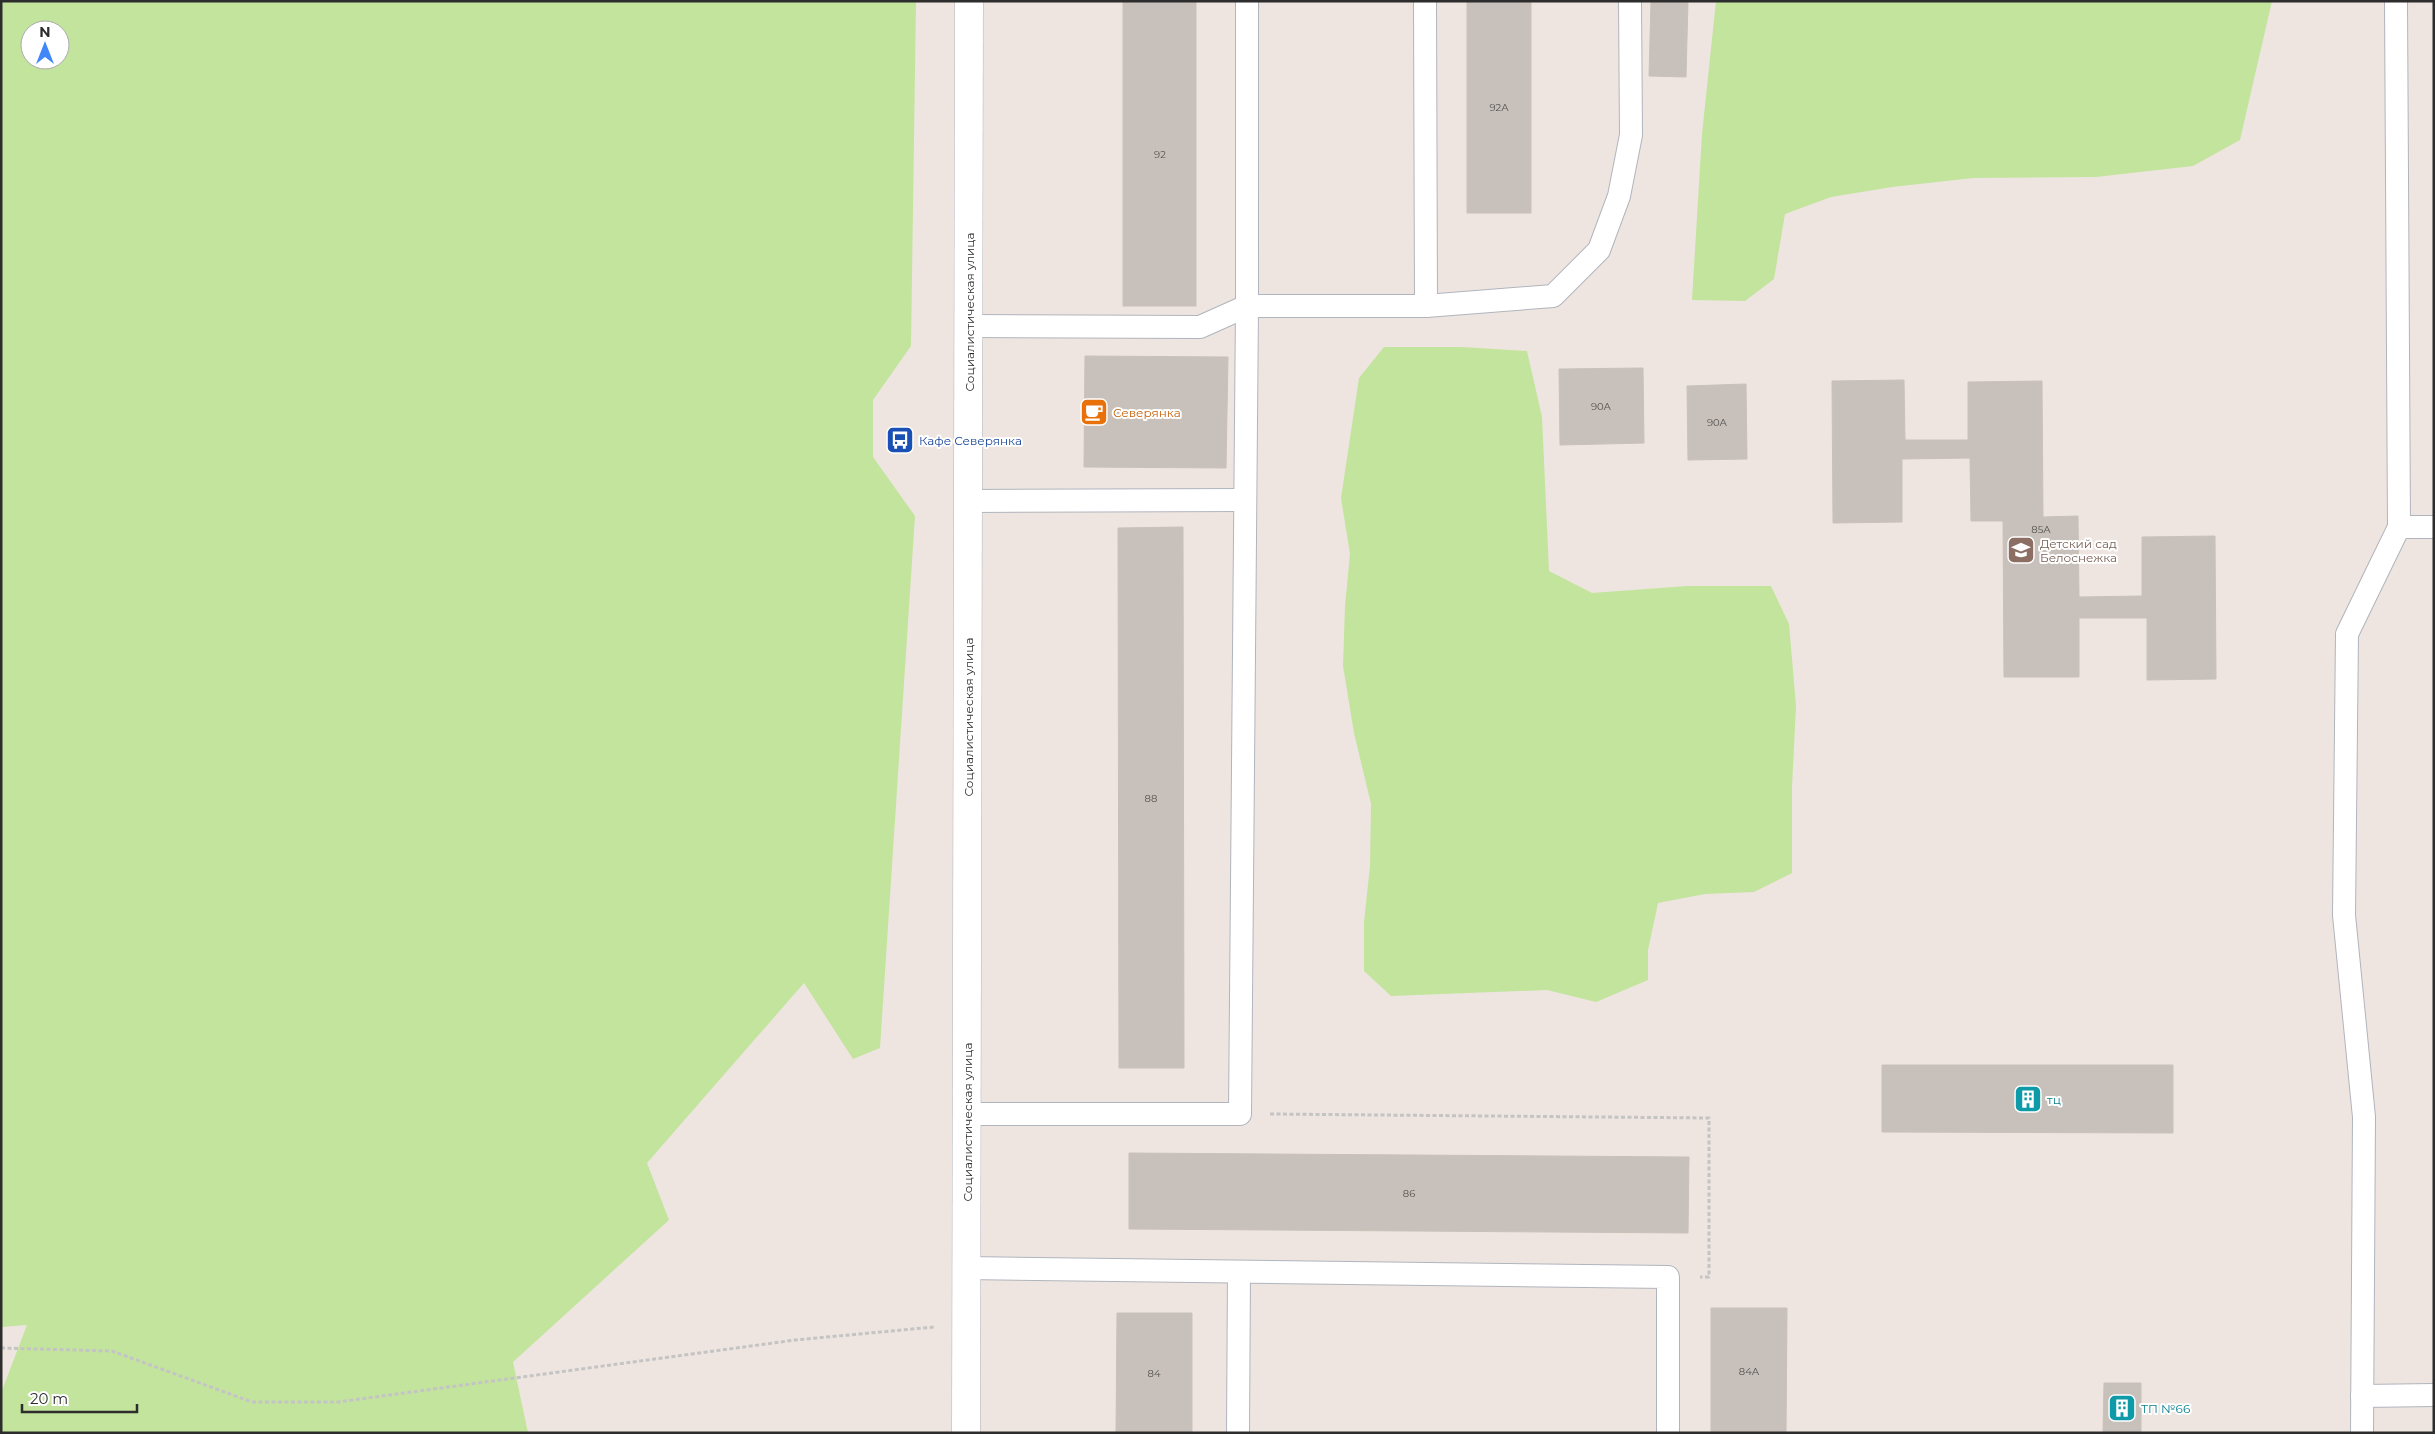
<svg xmlns="http://www.w3.org/2000/svg" width="2435" height="1434" viewBox="0 0 2435 1434" font-family="Montserrat,sans-serif">
<style>
.green{fill:#c3e49d;fill-rule:evenodd}
.building{fill:#c7c0bb;stroke:#cac1b9}
.lines{fill:none;stroke-linecap:round;stroke-linejoin:round}
.service-casing{stroke:#b0b5bd;stroke-width:24}
.secondary-casing{stroke:#b0b5bd;stroke-width:29}
.path{stroke:#c4c4c4;stroke-width:3;stroke-dasharray:4 2.5;stroke-linecap:butt}
.service{stroke:#fff;stroke-width:22}
.secondary{stroke:#fff;stroke-width:28}
.labels{text-anchor:middle;dominant-baseline:central;stroke-width:4;stroke-linejoin:round;paint-order:stroke}
.number-label{font-size:10px;fill:#545250}
.street-label{font-size:12px;fill:#2d2d2d;stroke:#fff}
.food-label{font-size:12px;fill:#c56008;stroke:#fff;text-anchor:start}
.transit-label{font-size:12px;fill:#164399;stroke:#fff;text-anchor:start}
.education-label{font-size:12px;fill:#785e54;stroke:#fff;text-anchor:start}
.culture-label{font-size:12px;fill:#0d838f;stroke:#fff;text-anchor:start}
</style>
<rect width="100%" height="100%" fill="#eee5e0"/>
<g class="green">
<path d="M1 1H916L911 346 873 400V457L915 516 880 1048 853 1059 804 983 647 1163 669 1220 513 1362 528 1433H1V1393L27 1325 1 1327ZM30 30H60V60H30Z"/>
<path d="M1716 1H2272L2240 140 2193 166 2096 177 1973 178 1892 187 1831 197 1785 214 1774 279 1745 301 1692 300 1702 134Z"/>
<path d="M1384 347H1462L1527 351 1542 417 1549 571 1592 593 1687 586H1771L1789 624 1796 706 1792 787V873L1754 892 1705 894 1658 903 1648 950V980L1596 1002 1547 990 1391 996 1364 971V922L1370 866 1371 804 1354 733 1343 666 1345 606 1350 554 1341 498 1359 378Z"/>
</g>
<g class="building">
<rect x="1123" y="1" width="73" height="305"/>
<rect x="1467" y="1" width="64" height="212"/>
<path d="M1651 1H1688L1686 77 1649 76Z"/>
<path d="M1085 356 1228 357 1226 468 1084 467Z"/>
<path d="M1643 368 1644 443 1560 445 1559 369Z"/>
<path d="M1904 380 1905 440H1968V382L2042 381 2043 517 2078 516 2079 597 2142 596V537L2215 536 2216 679 2147 680V618H2079V677H2004L2003 521H1971L1970 458 1902 459V522L1833 523 1832 381Z"/>
<path d="M1746 384 1747 459 1688 460 1687 386Z"/>
<path d="M1183 527 1184 1068H1119L1118 528Z"/>
<path d="M1882 1065H2173V1133L1882 1132Z"/>
<path d="M1129 1153 1689 1157 1688 1233 1129 1229Z"/>
<path d="M1711 1308H1787L1786 1433H1711Z"/>
<path d="M1117 1313H1192V1433H1116Z"/>
<path d="M2104 1383H2141V1433H2103Z"/>
</g>
<g class="lines">
<g class="service-casing">
<g id="service">
<path d="M2396 1 2399 527H2434"/>
<path d="M1426 306 1553 296 1599 250 1619 196 1631 135 1630 1"/>
<path d="M969 326 1200 327 1247 306H1426L1425 1"/>
<path d="M968 501 1245 500"/>
<path d="M967 1114H1240L1247 306V1"/>
<path d="M967 1268 1668 1277V1433"/>
<path d="M2362 1396 2434 1395"/>
<path d="M1238 1433 1239 1272"/>
<path d="M2362 1433 2364 1117 2344 915 2347 634 2399 527"/>
</g>
</g>
<g class="secondary-casing">
<path id="secondary" d="M966 1433 969 1"/>
</g>
<g class="path">
<path d="M1270 1114 1709 1118V1277H1700"/>
<path d="M1 1348 112 1351 252 1402H338L795 1340 934 1327"/>
</g>
<use href="#service" class="service"/>
<use href="#secondary" class="secondary"/>
</g>
<defs>
<g id="cafe-square" transform="scale(1.4375)"><rect x="-9" y="-9" width="18" height="18" rx="4" fill="#e8710a" stroke="#fff"/><path d="M-5.5-4.5H6V0H3Q3 3.5 0 3.5H-2.5Q-5.5 3.5-5.5 0ZM3-3.2v2h1.7v-2ZM-6 4.5H4V6H-6Z" fill="#fff"/></g>
<g id="bus-square" transform="scale(1.4375)"><rect x="-9" y="-9" width="18" height="18" rx="4" fill="#1a4fb4" stroke="#fff"/><path d="M-5-6H5V4H4V6H2V4H-2V6H-4V4H-5ZM-3.5-4V0h7V-4ZM-3.5 1.2v1.5H-2V1.2ZM2 1.2v1.5H3.5V1.2Z" fill="#fff"/></g>
<g id="school-square" transform="scale(1.4375)"><rect x="-9" y="-9" width="18" height="18" rx="4" fill="#8d6e63" stroke="#fff"/><path d="M0-5L7-2L0 1L-7-2ZM-4 1L0 2.5L4 1V4Q0 6-4 4Z" fill="#fff"/></g>
<g id="building-square" transform="scale(1.4375)"><rect x="-9" y="-9" width="18" height="18" rx="4" fill="#0f9aa8" stroke="#fff"/><path d="M-4-6H4V6H1V3H-1V6H-4ZM-2.5-4.3h1.7v1.8h-1.7ZM.8-4.3h1.7v1.8H.8ZM-2.5-1h1.7V.8h-1.7ZM.8-1h1.7V.8H.8Z" fill="#fff"/></g>
</defs>
<g fill-rule="evenodd">
<use href="#cafe-square" x="1094" y="412"/>
<use href="#bus-square" x="900" y="440"/>
<use href="#school-square" x="2021" y="550"/>
<use href="#building-square" x="2028" y="1099"/>
<use href="#building-square" x="2122" y="1408"/>
</g>
<g class="labels">
<g class="number-label">
<text x="1499" y="107">92А</text>
<text x="1160" y="154">92</text>
<text x="1601" y="406">90А</text>
<text x="1717" y="422">90А</text>
<text x="2041" y="529">85А</text>
<text x="1151" y="798">88</text>
<text x="1409" y="1193">86</text>
<text x="1749" y="1371">84А</text>
<text x="1154" y="1373">84</text>
</g>
<g class="street-label">
<text transform="translate(969 312) rotate(-90)">Социалистическая улица</text>
<text transform="translate(968 717) rotate(-90)">Социалистическая улица</text>
<text transform="translate(967 1122) rotate(-90)">Социалистическая улица</text>
</g>
<g class="food-label">
<text x="1113" y="412">Северянка</text>
</g>
<g class="transit-label">
<text x="919" y="440">Кафе Северянка</text>
</g>
<g class="education-label">
<text x="2040" y="543">Детский сад<tspan x="2040" dy="14">Белоснежка</tspan></text>
</g>
<g class="culture-label">
<text x="2047" y="1099">тц</text>
<text x="2141" y="1408">ТП №66</text>
</g>
</g>
<rect width="2435" height="1434" fill="none" stroke="#2d2d2d" stroke-width="5"/>
<g transform="translate(45 45)"><circle r="24" fill="#ffffff" stroke="#ababab"/>
<path d="M0-4L9 19L0 12L-9 19Z" fill="#4287f9"/>
<text y="-8" font-size="14" font-weight="bold" text-anchor="middle" fill="#2d2d2d">N</text>
</g>
<path d="M22 1404v8h115v-8" fill="none" stroke="#2d2d2d" stroke-width="2.5"/>
<text x="30" y="1404" font-size="15" fill="#2d2d2d" stroke="#ffffff" stroke-width="4" paint-order="stroke">20 m</text>
</svg>
